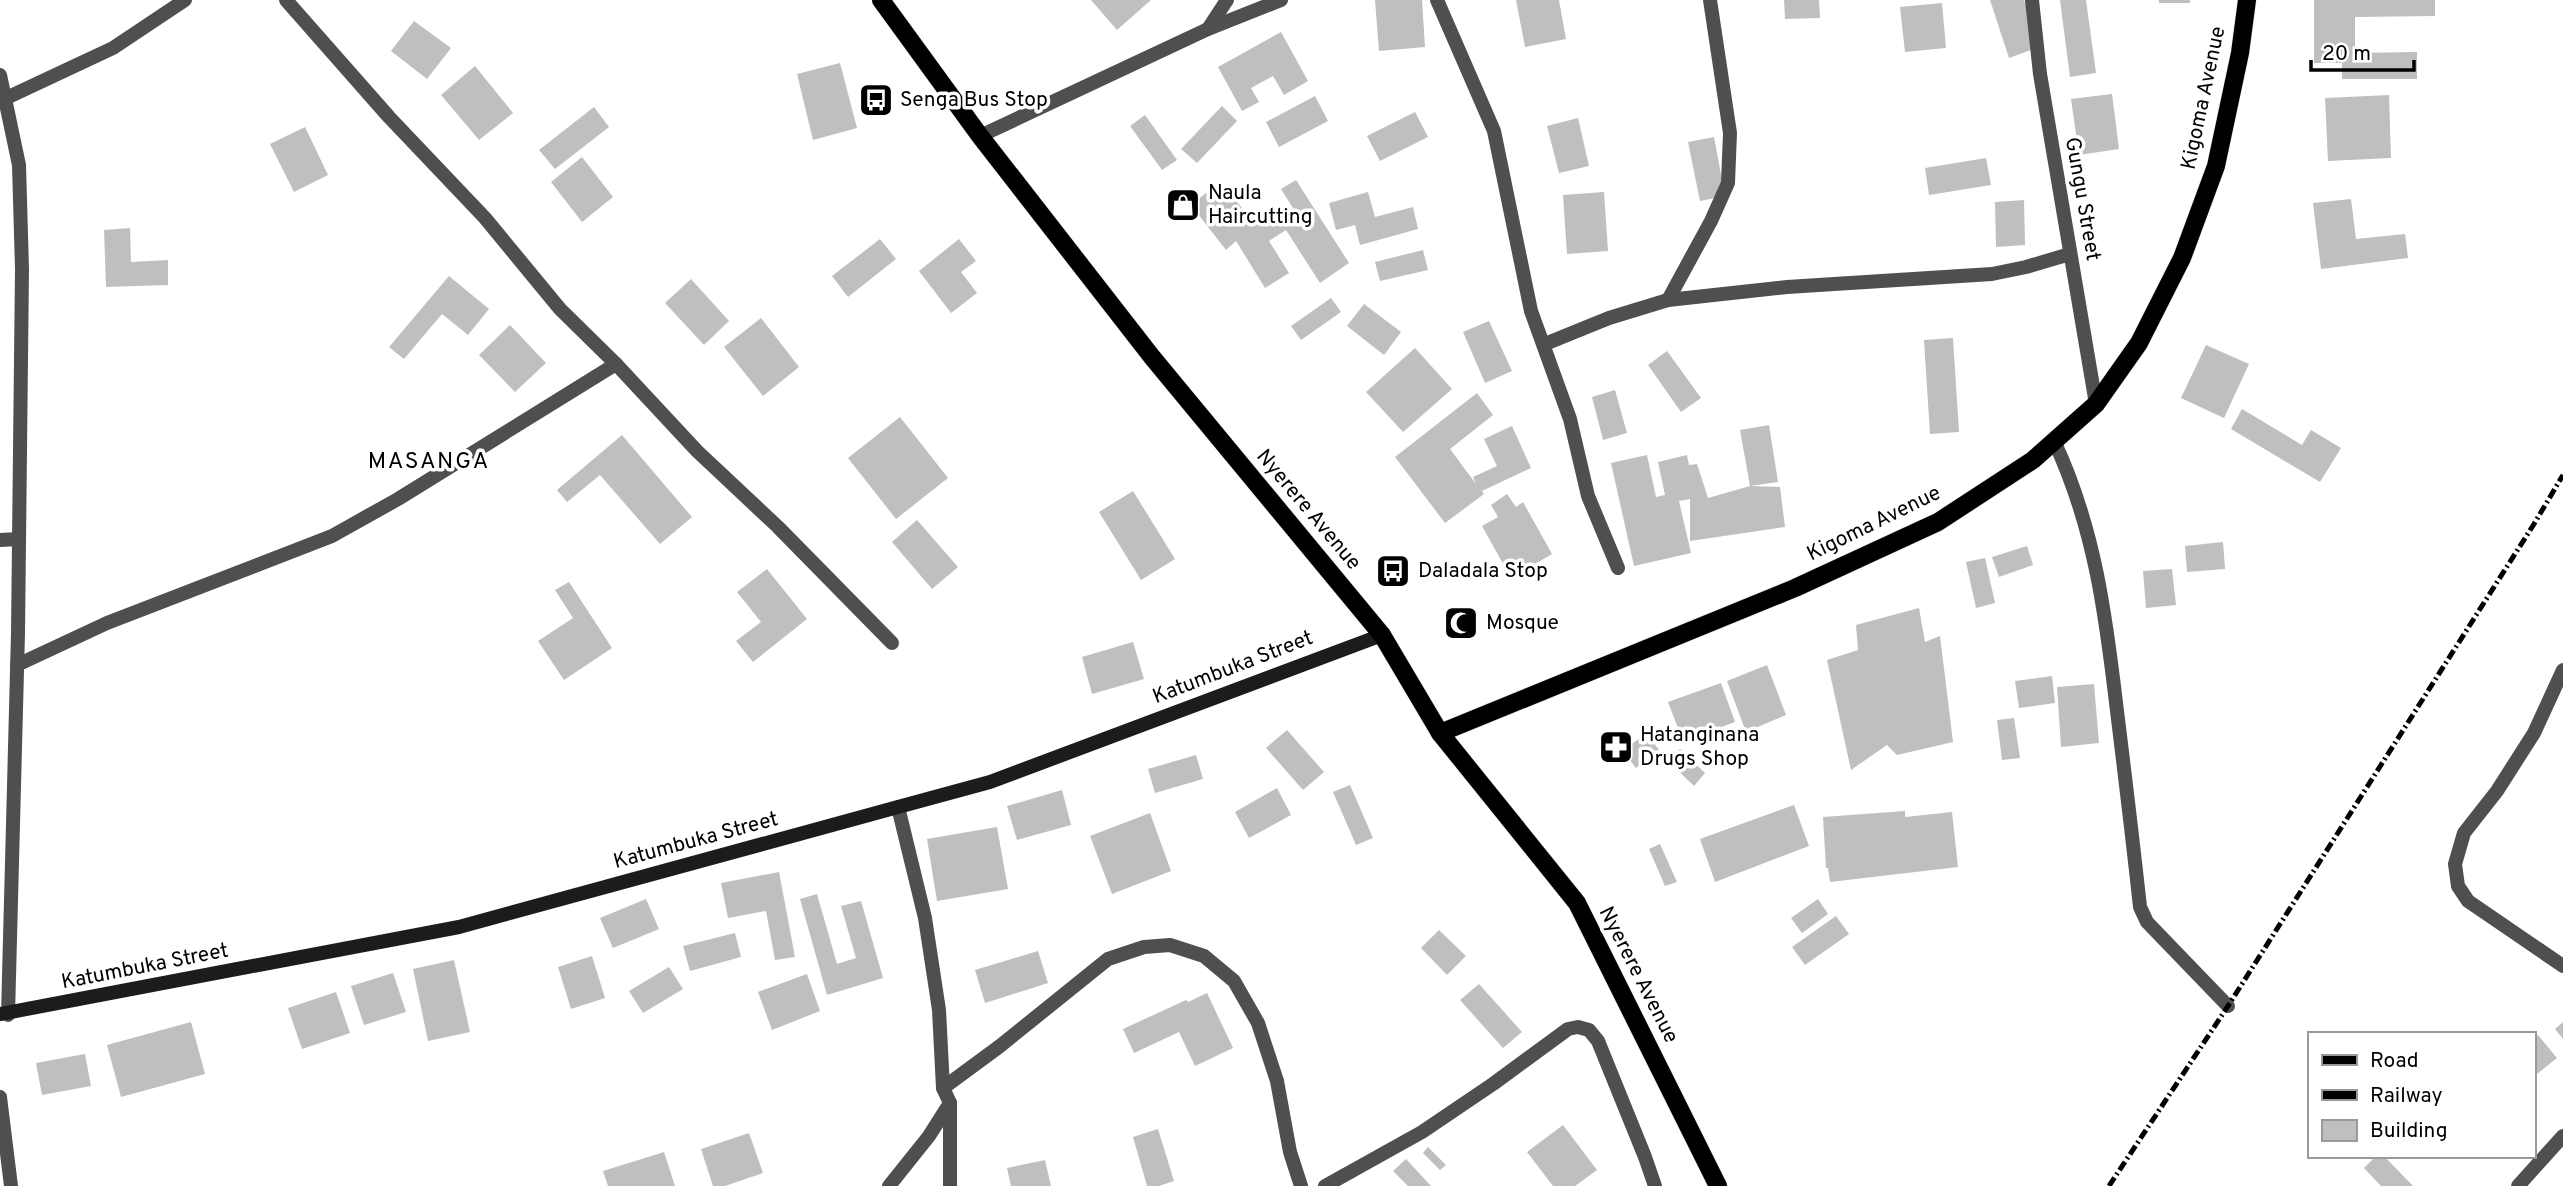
<svg xmlns="http://www.w3.org/2000/svg" width="2563" height="1186" viewBox="0 0 2563 1186" font-family="Overpass,sans-serif">
<style>
.building{fill:#bfbfbf}
.lines{fill:none;stroke-linecap:round;stroke-linejoin:round}
.primary-casing{stroke:#dbdbdb;stroke-width:19}
.minor{stroke:#4f4f4f;stroke-width:14}
.secondary{stroke:#1c1c1c;stroke-width:14}
.primary{stroke:#000;stroke-width:18}
.rail{stroke:#000;stroke-width:5;stroke-dasharray:10 3.5 2 3.5;stroke-linecap:butt}
.labels{text-anchor:middle;dominant-baseline:central;stroke-width:7;stroke-linejoin:round;paint-order:stroke}
.street-label{font-size:21px;fill:#000;stroke:#fff}
.poi-label{font-size:21px;fill:#000;stroke:#fff;text-anchor:start}
.neighbourhood-label{font-size:23px;letter-spacing:2px;fill:#000;stroke:#fff}
</style>
<rect width="100%" height="100%" fill="#fff"/>
<g class="building">
<path d="M1091 0H1151L1117 30Z"/>
<path d="M1375 0H1422L1425 47 1379 51Z"/>
<path d="M1516 0H1559L1566 39 1525 47Z"/>
<path d="M1784 0H1819L1820 18 1785 19Z"/>
<path d="M1990 0H2024L2039 47 2009 58Z"/>
<path d="M2060 0H2086L2096 73 2070 77Z"/>
<rect x="2159" y="0" width="31" height="3"/>
<path d="M2314 0H2435V16L2355 17V53L2417 52V79H2342V63H2314Z"/>
<path d="M1942 3 1946 48 1905 52 1900 7Z"/>
<path d="M414 21 451 48 427 79 391 51Z"/>
<path d="M1281 32 1308 81 1284 95 1273 76 1251 88 1259 102 1242 111 1218 67Z"/>
<path d="M840 63 857 128 813 140 797 74Z"/>
<path d="M475 66 513 113 479 140 441 95Z"/>
<path d="M2112 94 2119 149 2079 155 2071 99Z"/>
<path d="M2389 95 2391 158 2328 161 2325 98Z"/>
<path d="M1315 96 1328 121 1279 147 1266 122Z"/>
<path d="M1222 106 1237 121 1197 163 1181 149Z"/>
<path d="M594 107 609 127 555 169 539 150Z"/>
<path d="M1415 112 1428 137 1380 161 1367 136Z"/>
<path d="M1145 115 1177 160 1162 170 1130 126Z"/>
<path d="M1578 118 1589 166 1559 173 1547 126Z"/>
<path d="M305 127 328 175 294 192 270 144Z"/>
<path d="M1714 137 1725 196 1700 201 1688 142Z"/>
<path d="M582 157 613 197 582 222 551 182Z"/>
<path d="M1986 158 1991 185 1929 195 1925 168Z"/>
<path d="M1296 180 1349 263 1320 283 1286 230 1269 241 1289 273 1265 288 1236 241 1226 250 1191 205 1221 181 1254 224 1273 212 1281 222 1296 213 1281 189Z"/>
<path d="M1368 192 1375 217 1413 207 1418 229 1360 245 1355 225 1336 230 1329 203Z"/>
<path d="M1604 192 1608 251 1567 254 1563 195Z"/>
<path d="M2351 199 2356 239 2405 234 2408 258 2321 269 2313 203Z"/>
<path d="M2024 200 2025 245 1996 247 1995 202Z"/>
<path d="M130 228 131 262 168 260V285L106 287 104 230Z"/>
<path d="M880 239 896 259 848 297 832 276Z"/>
<path d="M959 239 976 261 961 272 977 293 951 313 919 271Z"/>
<path d="M1423 250 1428 270 1380 281 1375 262Z"/>
<path d="M449 276 489 309 468 335 442 314 404 359 389 347Z"/>
<path d="M691 279 729 321 704 345 665 303Z"/>
<path d="M1331 298 1341 312 1301 340 1291 326Z"/>
<path d="M1364 304 1401 332 1384 355 1347 326Z"/>
<path d="M761 318 799 367 763 396 724 347Z"/>
<path d="M1489 321 1512 371 1485 383 1463 332Z"/>
<path d="M510 325 546 363 515 392 479 355Z"/>
<path d="M1953 338 1959 432 1930 434 1924 340Z"/>
<path d="M2206 345 2249 364 2224 418 2181 398Z"/>
<path d="M1415 348 1452 389 1403 432 1366 392Z"/>
<path d="M1667 351 1701 398 1681 412 1648 365Z"/>
<path d="M1615 390 1627 433 1603 440 1592 397Z"/>
<path d="M1477 393 1493 415 1450 449 1476 484 1473 477 1497 466 1484 439 1512 426 1531 468 1482 491 1484 494 1445 523 1395 457Z"/>
<path d="M2242 409 2302 445 2311 430 2341 448 2320 482 2231 429Z"/>
<path d="M900 417 948 478 896 519 848 458Z"/>
<path d="M1769 425 1778 482 1750 486 1740 430Z"/>
<path d="M622 435 692 517 660 544 600 475 567 502 557 490Z"/>
<path d="M1647 455 1656 497 1665 495 1658 462 1687 455 1689 465 1697 464 1708 498 1750 486 1780 487 1785 527 1690 541V499L1679 501 1691 553 1634 566 1611 463Z"/>
<path d="M1133 491 1175 559 1141 580 1099 512Z"/>
<path d="M1507 494 1516 507 1523 502 1552 554 1511 578 1482 526 1498 517 1491 505Z"/>
<path d="M917 520 958 567 932 589 892 542Z"/>
<path d="M2223 542 2225 569 2187 572 2185 546Z"/>
<path d="M2027 546 2033 565 1999 577 1992 557Z"/>
<path d="M1985 558 1995 603 1976 608 1966 562Z"/>
<path d="M767 569 807 619 753 662 736 641 761 622 737 592Z"/>
<path d="M2172 569 2176 605 2146 608 2143 571Z"/>
<path d="M569 582 612 648 564 680 538 641 573 618 555 590Z"/>
<path d="M1919 608 1925 642 1940 636 1953 742 1897 755 1887 745 1851 770 1827 660 1858 650 1856 625Z"/>
<path d="M1133 642 1144 679 1092 694 1082 657Z"/>
<path d="M1767 665 1786 715 1746 732 1727 681Z"/>
<path d="M2052 676 2055 703 2019 708 2015 681Z"/>
<path d="M1721 683 1735 722 1683 741 1668 702Z"/>
<path d="M2094 684 2099 743 2061 747 2057 687Z"/>
<path d="M2014 718 2020 758 2002 760 1997 720Z"/>
<path d="M1287 730 1324 772 1303 790 1266 748Z"/>
<path d="M1646 733 1659 750 1636 768 1623 751Z"/>
<path d="M1680 749 1705 773 1694 786 1668 761Z"/>
<path d="M1196 755 1203 779 1155 793 1148 769Z"/>
<path d="M1350 785 1373 838 1356 845 1333 792Z"/>
<path d="M1277 788 1291 815 1249 838 1235 812Z"/>
<path d="M1062 790 1071 825 1017 840 1007 806Z"/>
<path d="M1794 805 1809 846 1715 882 1700 839Z"/>
<path d="M1905 811V817L1952 812 1958 867 1830 882 1828 868H1826L1823 817Z"/>
<path d="M1150 813 1171 871 1112 894 1090 836Z"/>
<path d="M997 827 1008 889 937 901 927 839Z"/>
<path d="M1660 844 1677 882 1665 886 1649 849Z"/>
<path d="M779 872 795 957 775 960 766 911 728 918 721 883Z"/>
<path d="M817 894 837 964 856 958 841 906 861 901 883 978 827 995 800 899Z"/>
<path d="M646 899 659 929 613 948 600 918Z"/>
<path d="M1818 899 1828 914 1802 933 1791 918Z"/>
<path d="M1836 916 1849 934 1805 965 1792 947Z"/>
<path d="M1439 930 1466 956 1447 975 1421 948Z"/>
<path d="M735 933 741 957 690 971 683 946Z"/>
<path d="M1038 951 1048 983 985 1003 975 970Z"/>
<path d="M592 956 605 998 571 1009 558 967Z"/>
<path d="M454 960 470 1032 428 1041 413 969Z"/>
<path d="M669 967 683 989 643 1013 629 991Z"/>
<path d="M393 973 406 1012 364 1025 351 986Z"/>
<path d="M807 974 820 1011 772 1030 758 992Z"/>
<path d="M1479 984 1522 1032 1503 1048 1460 1000Z"/>
<path d="M336 992 350 1033 302 1049 288 1008Z"/>
<path d="M1207 993 1233 1048 1195 1066 1179 1032 1134 1053 1123 1029 1186 1000 1188 1002Z"/>
<path d="M191 1022 205 1074 121 1097 107 1045Z"/>
<path d="M2563 1022V1039L2555 1029Z"/>
<path d="M2538 1035 2557 1058 2533 1077V1039Z"/>
<path d="M85 1054 91 1086 42 1095 36 1063Z"/>
<path d="M1563 1125 1597 1170 1575 1186H1553L1527 1152Z"/>
<path d="M1158 1129 1174 1181 1159 1186H1147L1133 1137Z"/>
<path d="M749 1133 763 1173 725 1186H713L701 1149Z"/>
<path d="M1428 1147 1446 1165 1440 1170 1423 1153Z"/>
<path d="M664 1152 675 1186H608L603 1171Z"/>
<path d="M2376 1156H2384L2413 1186H2381L2364 1168Z"/>
<path d="M1406 1159 1431 1186H1408L1393 1171Z"/>
<path d="M1045 1160 1051 1186H1011L1007 1168Z"/>
</g>
<g class="lines">
<g class="primary-casing">
<g id="primary">
<path d="M881 0 980 136 1152 357 1382 635 1440 733 1577 903 1718 1186"/>
<path d="M1440 733 1795 588 1938 522 2033 460 2096 404 2139 343 2182 258 2216 166 2240 53 2247 0"/>
</g>
</g>
<g class="minor">
<path d="M286 0 389 117 485 218 560 309 616 364 697 451 778 527 892 643"/>
<path d="M1437 0 1494 131 1531 311 1570 419 1588 496 1618 568"/>
<path d="M2032 0 2040 74 2096 404"/>
<path d="M1208 29 1227 0"/>
<path d="M0 75 19 165 22 269 18 633 8 1015"/>
<path d="M0 101 113 48 185 0"/>
<path d="M980 136 1208 29 1281 0"/>
<path d="M1668 300 1711 221 1728 183 1730 133 1710 0"/>
<path d="M1545 344 1609 318 1668 300 1787 287 1992 274 2026 267 2070 254"/>
<path d="M2054 441C2095 528 2106 617 2117 711 2125 776 2133 842 2140 907L2147 922 2228 1006"/>
<path d="M0 540 19 539"/>
<path d="M17 665 107 623 332 536 398 499 616 364"/>
<path d="M2563 670 2534 733 2497 791 2464 833 2455 864 2458 886 2468 901 2563 966"/>
<path d="M898 807 925 918 939 1010 943 1088 950 1103V1186"/>
<path d="M943 1088 1000 1046 1108 959 1144 947 1170 945 1204 956 1234 981 1258 1023 1277 1081 1290 1152 1301 1186"/>
<path d="M0 1097 11 1186"/>
<path d="M889 1186 929 1136 950 1103"/>
<path d="M1325 1186 1422 1132 1493 1084 1568 1029 1578 1027 1589 1030 1598 1041 1645 1157 1655 1186"/>
<path d="M2518 1186 2563 1136"/>
</g>
<path class="secondary" d="M0 1014 459 927 898 807 990 782 1382 635"/>
<use href="#primary" class="primary"/>
<path class="rail" d="M2109 1186 2228 1006 2534 524 2563 475"/>
</g>
<defs>
<g id="bus-square" transform="scale(1.75)"><rect x="-9" y="-9" width="18" height="18" rx="4" fill="#000" stroke="#fff"/><path d="M-5-6H5V4H4V6H2V4H-2V6H-4V4H-5ZM-3.5-4V0h7V-4ZM-3.5 1.2v1.5H-2V1.2ZM2 1.2v1.5H3.5V1.2Z" fill="#fff"/></g>
<g id="shop-square" transform="scale(1.75)"><rect x="-9" y="-9" width="18" height="18" rx="4" fill="#000" stroke="#fff"/><path d="M-5-2.5h2.3a2.7 3.5 0 0 1 5.4 0H5L5.5 6h-11ZM-1.5-2.5h3a1.5 2.3 0 0 0-3 0Z" fill="#fff"/></g>
<g id="mosque-square" transform="scale(1.75)"><rect x="-9" y="-9" width="18" height="18" rx="4" fill="#000" stroke="#fff"/><path d="M3.5-4.9A6 6 0 1 0 3.5 4.9A5 5 0 1 1 3.5-4.9Z" fill="#fff"/></g>
<g id="pharmacy-square" transform="scale(1.75)"><rect x="-9" y="-9" width="18" height="18" rx="4" fill="#000" stroke="#fff"/><path d="M-2-6h4v4h4v4h-4v4h-4v-4h-4v-4h4Z" fill="#fff"/></g>
</defs>
<g fill-rule="evenodd">
<use href="#bus-square" x="876" y="100"/>
<use href="#shop-square" x="1183" y="205"/>
<use href="#bus-square" x="1393" y="571"/>
<use href="#mosque-square" x="1461" y="623"/>
<use href="#pharmacy-square" x="1616" y="747"/>
</g>
<g class="labels">
<g class="street-label">
<text transform="translate(2204 98) rotate(-78)">Kigoma Avenue</text>
<text transform="translate(2082 199) rotate(80)">Gungu Street</text>
<text transform="translate(1308 510) rotate(50)">Nyerere Avenue</text>
<text transform="translate(1874 524) rotate(-26)">Kigoma Avenue</text>
<text transform="translate(1233 668) rotate(-21)">Katumbuka Street</text>
<text transform="translate(696 841) rotate(-15)">Katumbuka Street</text>
<text transform="translate(145 967) rotate(-11)">Katumbuka Street</text>
<text transform="translate(1638 975) rotate(63)">Nyerere Avenue</text>
</g>
<g class="poi-label">
<text x="900" y="100">Senga Bus Stop</text>
<text x="1208" y="193">Naula<tspan x="1208" dy="24">Haircutting</tspan></text>
<text x="1418" y="571">Daladala Stop</text>
<text x="1486" y="623">Mosque</text>
<text x="1640" y="735">Hatanginana<tspan x="1640" dy="24">Drugs Shop</tspan></text>
</g>
<g class="neighbourhood-label">
<text x="429" y="462">MASANGA</text>
</g>
</g>
<rect x="2308" y="1032" width="228" height="126" fill="#ffffff" stroke="#999999" stroke-width="2"/>
<rect x="2322" y="1055" width="35" height="10" fill="#000000" stroke="#999999" stroke-width="2"/>
<text x="2370" y="1067" font-size="21" fill="#000000">Road</text>
<rect x="2322" y="1090" width="35" height="10" fill="#000000" stroke="#999999" stroke-width="2"/>
<text x="2370" y="1102" font-size="21" fill="#000000">Railway</text>
<rect x="2322" y="1120" width="35" height="21" fill="#bfbfbf" stroke="#999999" stroke-width="2"/>
<text x="2370" y="1137" font-size="21" fill="#000000">Building</text>
<path d="M2311 60v10h103v-10" fill="none" stroke="#000000" stroke-width="3.5"/>
<text x="2322" y="60" font-size="21" fill="#000000" stroke="#ffffff" stroke-width="5" paint-order="stroke">20 m</text>
</svg>
